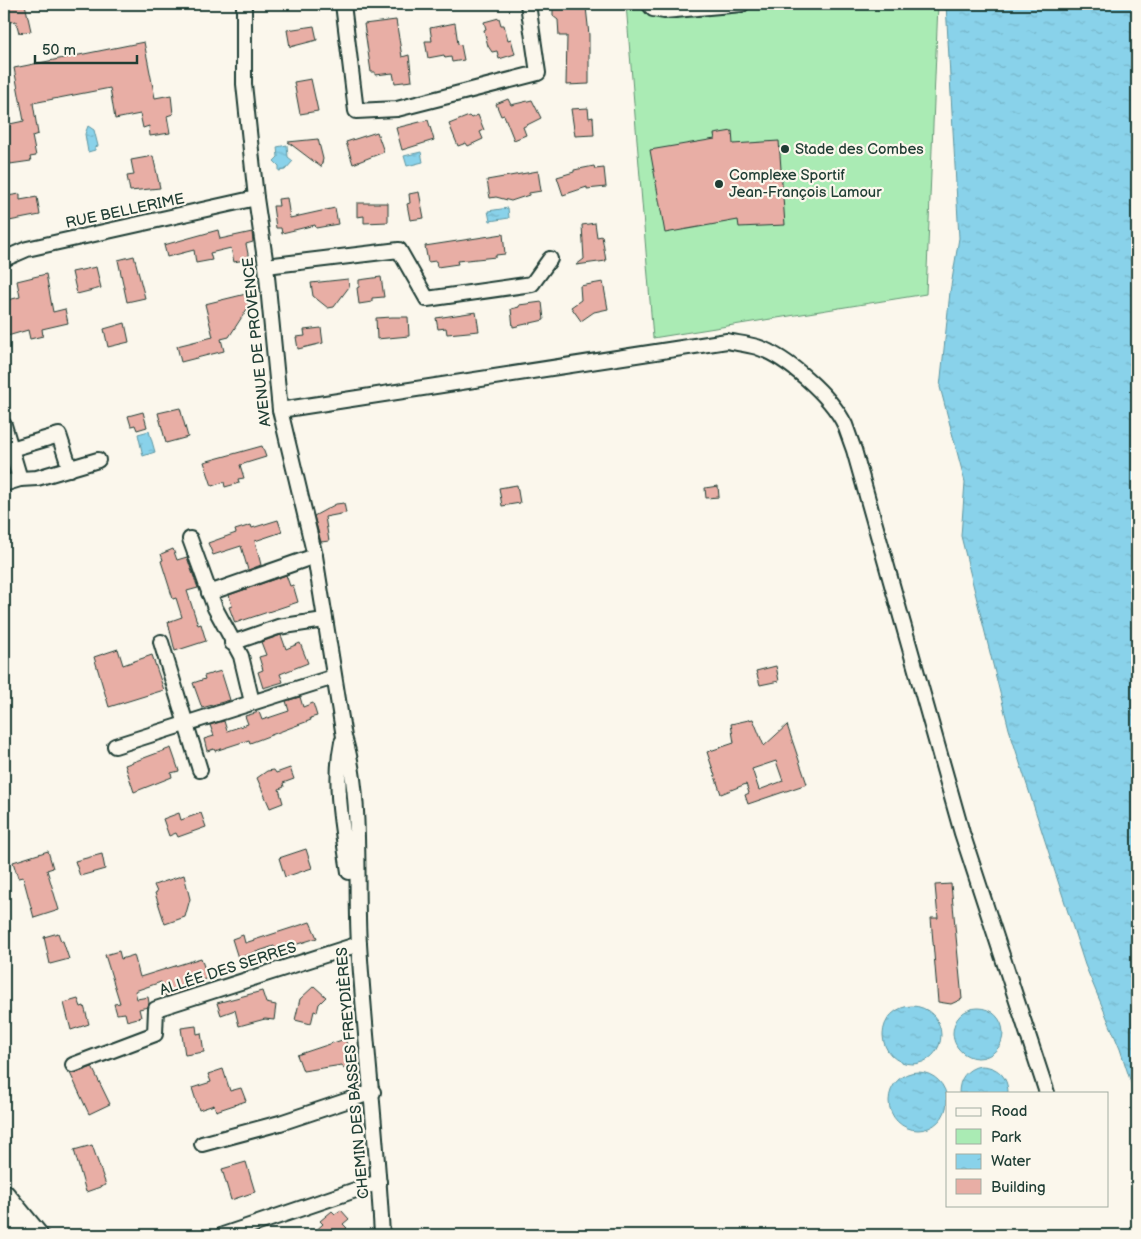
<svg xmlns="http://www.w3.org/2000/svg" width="1141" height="1239" viewBox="0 0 1141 1239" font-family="'Balsamiq Sans',sans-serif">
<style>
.green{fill:#aaebb4;stroke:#649474}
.water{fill:url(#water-ripples);stroke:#5f96a1}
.building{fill:#e8aea5;stroke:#1f3d34;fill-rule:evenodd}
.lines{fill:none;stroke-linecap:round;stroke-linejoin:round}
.minor-casing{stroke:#1f3d34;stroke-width:18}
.primary-casing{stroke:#1f3d34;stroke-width:26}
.minor{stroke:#fbf7ec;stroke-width:14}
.primary{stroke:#fbf7ec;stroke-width:22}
.poi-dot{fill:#1f3d34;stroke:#fbf7ec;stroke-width:2}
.labels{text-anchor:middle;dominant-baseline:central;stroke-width:4.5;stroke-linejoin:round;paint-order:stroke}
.poi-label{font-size:15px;fill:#1f3d34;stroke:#fbf7ec;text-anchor:start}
.street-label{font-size:15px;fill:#1f3d34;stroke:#fbf7ec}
</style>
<defs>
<pattern id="water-ripples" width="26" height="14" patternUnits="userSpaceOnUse" patternTransform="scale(1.25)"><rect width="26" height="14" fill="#89d2ea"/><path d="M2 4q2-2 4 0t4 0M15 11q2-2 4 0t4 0" fill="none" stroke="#76b5c9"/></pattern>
</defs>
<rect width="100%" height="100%" fill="#fbf7ec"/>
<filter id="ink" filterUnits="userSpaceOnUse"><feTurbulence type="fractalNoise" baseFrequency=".02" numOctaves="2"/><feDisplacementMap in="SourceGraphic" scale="10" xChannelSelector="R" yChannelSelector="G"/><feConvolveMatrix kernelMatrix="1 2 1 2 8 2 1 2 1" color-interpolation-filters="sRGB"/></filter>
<g filter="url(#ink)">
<path class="green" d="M626 4H938L926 294 653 338Z"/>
<g class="water">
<path d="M946 4H1137V1101L1120 1049 1085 965 1009 729 961 536 965 482 940 387 950 292 959 238Z"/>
<path d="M88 126 94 130 98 146 95 147V150L88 152 85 134Z"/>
<path d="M287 145 288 157 293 161 285 170 279 171V166L274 161 278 157 277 147Z"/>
<path d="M421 152 423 162 407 166 404 156Z"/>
<path d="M508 208 509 218 490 221 488 211Z"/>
<path d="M149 431 155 452 143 456 138 434Z"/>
<circle cx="912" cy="1035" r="29"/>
<circle cx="978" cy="1033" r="25"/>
<path d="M980 1066C997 1066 1008 1076 1008 1093H959C959 1079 966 1069 980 1066Z"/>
<circle cx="918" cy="1101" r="29"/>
</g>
<g class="building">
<path d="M4 4H25L31 31 19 33 16 21 4 23Z"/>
<path d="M586 7 589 35V84L566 85 567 36H559L558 20 553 16V9Z"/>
<path d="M499 18 501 25H504L508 40 511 39 515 54 499 59 497 51 492 52 488 46 484 30 486 29 484 22Z"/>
<path d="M396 20 402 57 409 55 412 81 395 83 393 73 375 75V72H371L364 24Z"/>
<path d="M455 23 458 44 461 45 464 60 452 62 451 57 445 58 444 55 428 58 425 41H432L430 28Z"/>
<path d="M314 26 317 40 290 47 287 30Z"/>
<path d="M144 42 155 98 171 95 173 114 167 116 170 133 150 136 149 126 143 128 140 114 115 119 110 88 33 103 38 134 32 136 36 156 30 157 31 161 10 164 5 125 24 121 14 68Z"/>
<path d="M311 79 318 111 300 114 294 82Z"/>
<path d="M508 99 511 105 532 100 541 118 523 127 526 135 514 140 504 115 501 116 496 104Z"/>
<path d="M588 108 589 118 593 117 594 135 575 136 571 109Z"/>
<path d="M478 115 484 130 480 132 483 139 468 146 466 143 458 146 449 124 469 116 471 118Z"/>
<path d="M428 120 434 140 402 150 396 128Z"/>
<path d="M732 131 733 144 779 141 785 225 739 227 738 220 665 233 650 150 715 139 714 134Z"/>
<path d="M377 132 384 152 353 164 346 142Z"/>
<path d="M318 139 323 159 321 167 288 142Z"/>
<path d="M153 156 160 188 130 191 127 176 134 175 131 160Z"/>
<path d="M594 166 595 169 604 168 606 187 587 189V187L563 195 557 177 574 172V170Z"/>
<path d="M538 171 541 191 529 193V195L511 201 496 197 490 198 487 180Z"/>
<path d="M419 192 424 218 410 220 407 204 410 203 409 194Z"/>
<path d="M20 194V200L37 197 40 215 4 222V203L8 202 7 196Z"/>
<path d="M287 198 290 218 335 208 338 224 316 228 315 225 282 233 281 228H276L273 206H279L278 199Z"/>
<path d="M357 203H388V222L364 223V216L357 217Z"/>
<path d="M595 223 597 237 602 236 606 261 576 265 584 259 582 225Z"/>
<path d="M218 230 220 239 252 232 253 242 246 244 249 259 234 262 231 248 210 253 212 260 196 263 194 250 167 257 164 245Z"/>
<path d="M503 234 505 254 496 255V257L457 261 458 264 437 267 436 261 428 262 425 246Z"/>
<path d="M134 256 145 298 127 302 118 260Z"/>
<path d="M96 267 101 288 77 294 72 272Z"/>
<path d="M46 274 53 312 65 309 68 323 42 329 43 336 30 339 28 330 4 337V301L20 297 17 281Z"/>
<path d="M381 277 384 297 372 298V302L359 304 357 288 359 287V280Z"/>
<path d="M348 279 349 287 334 307 328 308 313 296 311 283Z"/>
<path d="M603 282 608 309 594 312 581 321 571 307 581 300 580 286Z"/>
<path d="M246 294 249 306 229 337 221 339 224 351 181 362 177 346 213 337 205 304Z"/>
<path d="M542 302 544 320 513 327 511 309 519 307V305Z"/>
<path d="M476 312 479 331 447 334 446 328 438 329 436 318Z"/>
<path d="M392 317H408L409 336 377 339 376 318Z"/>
<path d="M125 323 129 342 108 347 104 329Z"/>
<path d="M321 328 323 343 298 349 296 337 305 336 304 330Z"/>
<path d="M180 408 188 437 166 443 158 413Z"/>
<path d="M143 412 147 427 137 430 135 425 131 426 128 416Z"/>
<path d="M262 446 266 457 240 465 244 478 238 479 239 483 225 487 224 482 212 486 204 462Z"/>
<path d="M517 485 520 503 502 506 499 488Z"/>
<path d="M718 486 719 497 706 498 705 488Z"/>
<path d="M344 503 346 513 325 517 329 541 321 542 314 516 336 504Z"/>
<path d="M278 520 282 532 255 541 261 565 248 570 241 546 213 555 208 543 236 533 235 530 251 525 252 528Z"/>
<path d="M173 549 177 560 187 557 191 569 198 588 187 591 198 625 201 624 206 641 175 651 168 622 182 617 176 598 173 599 161 561 163 560 161 554Z"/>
<path d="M286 575 290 586 293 585 298 602 235 623 229 607 232 606 229 595Z"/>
<path d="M281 635 286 649 300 643 308 663 280 674 283 682 263 688 258 672 263 670 259 657 266 655 261 642Z"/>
<path d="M118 649 123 665 152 655 164 690 109 707 94 657Z"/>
<path d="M776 666 779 681 760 685 756 671Z"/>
<path d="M221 671 230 700 202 708 193 683 205 679 204 676Z"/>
<path d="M300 697 303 707 313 703 317 716 310 718 311 720 250 743 249 740 215 751 214 749 207 751 204 739 214 736 210 725 224 721 227 731 248 724 245 716 259 712 262 720 289 711 286 701Z"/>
<path d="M753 719 764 746 787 725 807 784 748 804 745 795 749 793 746 784 721 794 707 752 734 743 731 724ZM776 761 783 781 759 790 752 769Z"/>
<path d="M171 748 179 771 171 773 172 777 134 792 125 765Z"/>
<path d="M290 768 294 779 283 783 284 787 279 789 283 803 270 808 257 778 267 771 274 770 276 773Z"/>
<path d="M179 813 181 820 201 813 206 827 178 837 176 833 169 836 163 819Z"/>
<path d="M306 849 312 868 285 877 279 858Z"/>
<path d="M48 851 53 868 47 870 59 910 34 918 23 877 18 878 13 862Z"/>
<path d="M102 854 105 869 80 876 75 861Z"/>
<path d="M184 875 190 899 185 917 165 924 155 893 157 892 154 885Z"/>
<path d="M951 884 962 999 951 1004 938 1002 931 918H938L935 885Z"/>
<path d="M310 922 317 938 288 947 289 951 277 955 274 946 238 958 232 939 243 935 245 943Z"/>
<path d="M58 933 61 941H63L69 959 50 964 44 937Z"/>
<path d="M119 951 121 959 134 955 140 977 201 958 208 978 188 985 190 989 166 997 161 982 135 991 137 999 148 997 149 1003 148 1007 139 1009 141 1017 127 1021 125 1013 117 1014 114 1004 120 1003 105 955Z"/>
<path d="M314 986 326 997 319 1004 317 1012 314 1011 311 1024 295 1020 300 999Z"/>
<path d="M262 991 266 1003 276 1005 274 1020 265 1019 239 1026 235 1010 221 1015 217 1003Z"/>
<path d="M78 999 81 1007 84 1006 89 1024 71 1030 64 1003Z"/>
<path d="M196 1026 197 1034 201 1033 204 1052 185 1055 181 1028Z"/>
<path d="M345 1039 355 1066 344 1069 342 1065 303 1071 297 1055Z"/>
<path d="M92 1067 110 1104 89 1114 70 1073H76Z"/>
<path d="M223 1069 230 1091 241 1088 246 1101 216 1111 214 1105 199 1110 192 1088 211 1082 208 1074Z"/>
<path d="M92 1145 106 1185 86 1192 74 1150Z"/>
<path d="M246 1162 255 1192 231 1200 222 1169Z"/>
<path d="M341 1210 349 1219 343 1224 347 1228 339 1235H311L323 1224 320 1221 332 1211 335 1214Z"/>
</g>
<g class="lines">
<g class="minor-casing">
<g id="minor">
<path d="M244 4V84L256 198 266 266 280 410 315 556 344 737C363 795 355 882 359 944 365 1041 377 1138 382 1235"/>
<path d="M343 4 356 111 397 109 538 73 528 4"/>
<path d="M649 4 653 9 664 11 742 4"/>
<path d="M4 259 27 249 256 198"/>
<path d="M266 266 399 250 427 299 532 284 550 259"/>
<path d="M280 410 727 341C736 343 747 344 757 347 787 357 831 396 845 425 848 433 851 442 854 450L962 833 1047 1093"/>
<path d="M4 425 20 479 4 484"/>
<path d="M11 449 59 435 70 469"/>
<path d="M20 479 37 478 98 460"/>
<path d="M190 539 215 608 241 656 252 702"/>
<path d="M209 593 315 556"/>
<path d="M161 642 200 770"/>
<path d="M232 643 278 627 324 620"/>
<path d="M342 742C333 784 343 831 349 872"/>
<path d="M115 746 334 677"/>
<path d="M73 1065 155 1034 156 1009 359 944"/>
<path d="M202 1144 280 1123 373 1092"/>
<path d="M223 1235 379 1182"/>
</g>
</g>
<g class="primary-casing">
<g id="primary">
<path d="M4 1196 36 1235"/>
<path d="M4 1224 13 1235"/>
</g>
</g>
<use href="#minor" class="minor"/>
<use href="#primary" class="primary"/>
</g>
</g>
<g class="poi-dot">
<circle cx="785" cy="149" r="5"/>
<circle cx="719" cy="184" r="5"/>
</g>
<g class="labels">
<g class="poi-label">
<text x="795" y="149">Stade des Combes</text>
<text x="729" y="175">Complexe Sportif<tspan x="729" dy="17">Jean-François Lamour</tspan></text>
</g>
<g class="street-label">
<text transform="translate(125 211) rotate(-12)">RUE BELLERIME</text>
<text transform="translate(257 342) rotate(-96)">AVENUE DE PROVENCE</text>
<text transform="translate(228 969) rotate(-18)">ALLÉE DES SERRES</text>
<text transform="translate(353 1073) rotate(-95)">CHEMIN DES BASSES FREYDIÈRES</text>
</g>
</g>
<rect width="1141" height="1239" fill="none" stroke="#fbf7ec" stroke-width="20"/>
<rect x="10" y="10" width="1121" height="1219" fill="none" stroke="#1f3d34" stroke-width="2" filter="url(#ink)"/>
<rect x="946" y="1092" width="162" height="115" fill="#fbf7ec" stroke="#a3ada2"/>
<rect x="956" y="1108" width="25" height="8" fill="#fbf7ec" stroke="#a3ada2"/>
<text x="991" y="1116" font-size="15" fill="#1f3d34">Road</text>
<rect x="956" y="1129" width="25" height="15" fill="#aaebb4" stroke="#a3ada2"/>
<text x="991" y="1142" font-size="15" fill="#1f3d34">Park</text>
<rect x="956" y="1154" width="25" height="15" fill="url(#water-ripples)" stroke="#a3ada2"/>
<text x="991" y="1166" font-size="15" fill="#1f3d34">Water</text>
<rect x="956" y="1179" width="25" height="15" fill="#e8aea5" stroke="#a3ada2"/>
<text x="991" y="1192" font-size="15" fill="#1f3d34">Building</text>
<path d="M35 55v8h102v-8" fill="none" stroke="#1f3d34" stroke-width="2.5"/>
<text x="42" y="55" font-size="15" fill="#1f3d34" stroke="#fbf7ec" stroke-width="4" paint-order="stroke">50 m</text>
</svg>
